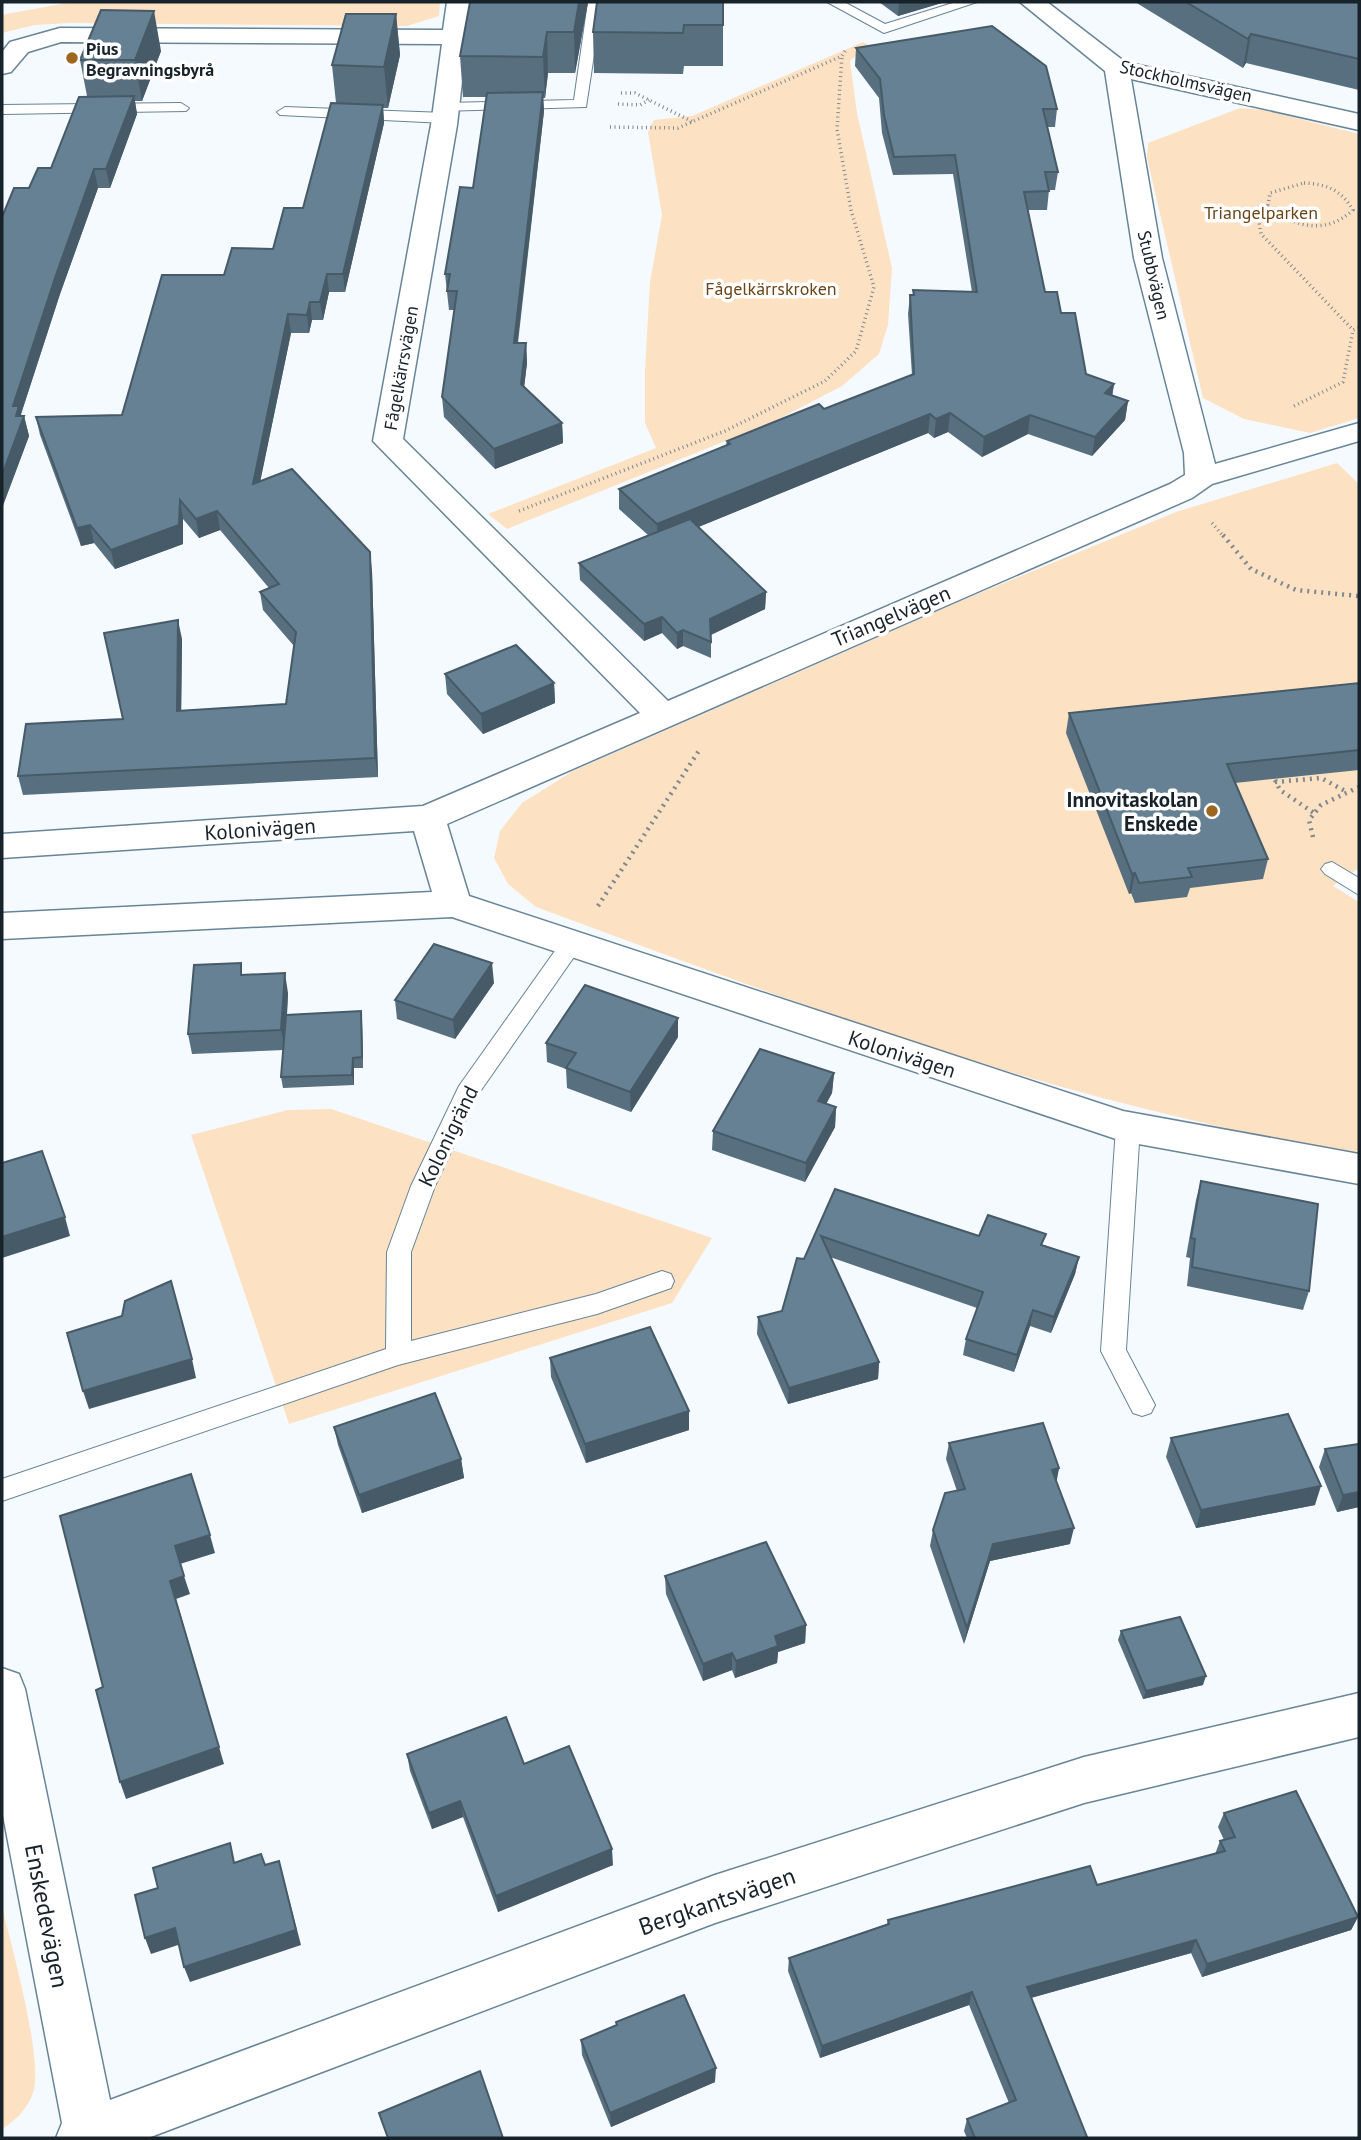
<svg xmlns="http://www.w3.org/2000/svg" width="1361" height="2140" viewBox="0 0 1361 2140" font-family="'PT Sans',sans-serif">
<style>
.green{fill:#fde1c3}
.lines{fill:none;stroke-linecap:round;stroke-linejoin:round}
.lane-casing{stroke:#688497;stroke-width:2}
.street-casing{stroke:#688497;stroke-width:3}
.path-far1{stroke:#80888f;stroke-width:3.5;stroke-dasharray:1 3.5;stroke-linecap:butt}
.path{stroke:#80888f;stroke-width:4.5;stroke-dasharray:2 5;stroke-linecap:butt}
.lane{fill:#fff;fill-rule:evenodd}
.street{fill:#fff;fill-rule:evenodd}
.wall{fill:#576f7e}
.shaded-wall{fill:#475a67}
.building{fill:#658193;stroke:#475a67;stroke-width:2}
.poi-dot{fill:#9d6721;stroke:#fff;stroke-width:2.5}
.labels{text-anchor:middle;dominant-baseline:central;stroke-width:7;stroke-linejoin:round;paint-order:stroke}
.far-poi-label{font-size:18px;font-weight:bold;fill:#17222a;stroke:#fff;text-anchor:start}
.far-street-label{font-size:18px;fill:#17222a;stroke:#fff}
.far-park-label{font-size:18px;fill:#694518;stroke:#fff}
.street-label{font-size:21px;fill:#17222a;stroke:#fff}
.poi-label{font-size:21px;font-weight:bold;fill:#17222a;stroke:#fff;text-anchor:end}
.near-street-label{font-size:24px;fill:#17222a;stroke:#fff}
</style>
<rect width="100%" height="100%" fill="#f4faff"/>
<g class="green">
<path d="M72 2H440L439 16 407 26 69 23 35 25 2 33V16L6 14Z"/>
<path d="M863 42 868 45 850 61 857 113 892 268 888 325 879 354 842 386 773 422 507 529 488 514 656 448 645 423V370L650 282 662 215 648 132 654 120 692 116Z"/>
<path d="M1240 108 1264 110 1359 134V418L1310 433 1244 419 1203 398 1147 158 1148 143Z"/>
<path d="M1337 463 1359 484V868L1333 886 1359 902V1152C1299 1145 1242 1132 1183 1118 961 1067 749 985 536 907L508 884 494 858 500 831 522 803 573 771 963 600 1176 512Z"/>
<path d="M331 1109 712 1238 672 1303 289 1424 191 1135 288 1110Z"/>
<path d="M2 1906C11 1946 44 2059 33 2093 28 2108 15 2121 2 2129Z"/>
</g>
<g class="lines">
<g class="lane-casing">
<g id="lane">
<path d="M588 2H602L586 107 441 111V105L446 103 574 100Z"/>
<path d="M827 2H844L885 24 956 2H977L884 33Z"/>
<path d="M181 103 189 108 186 111 2 114V105Z"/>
<path d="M285 107 445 113 453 118 445 123 280 115 277 112Z"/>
<path d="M1332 862 1359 878V895L1325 874 1321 869 1325 864Z"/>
<path d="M572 936 580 938 583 944 477 1096 435 1186 411 1252V1341L596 1294 662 1271 671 1274 674 1281 671 1288 597 1314 398 1365 2 1501V1479L386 1349 387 1252 411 1186 459 1086 564 938Z"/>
<path d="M1128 1118 1136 1121 1140 1127 1126 1350 1155 1405 1151 1413 1142 1416 1133 1413 1101 1351 1116 1127 1120 1121Z"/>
</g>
</g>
<g class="street-casing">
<g id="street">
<path d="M447 2H471L457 125 403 439 668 701 1170 484 1185 475 1184 453 1134 258 1105 71 1020 2H1047L1125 62 1359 114V130L1131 79 1162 258 1215 464 1359 423V441L1212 484 1192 498 447 824 469 896 1123 1111 1359 1154V1184L1122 1141 452 917 2 939V913L432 892 414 831 2 858V834L423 806 640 713 373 441 431 125 442 44 61 42 28 52 11 72 2 74V52L10 42 60 28 443 30Z"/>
<path d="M2 1668 19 1674 25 1689 110 2100 715 1875 1084 1757 1359 1693V1737L1084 1803 715 1923 148 2138H56L62 2123 2 1810Z"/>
</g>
</g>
<g class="path-far1">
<path d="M621 93H635L693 122"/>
<path d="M618 104 640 105 649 100"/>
<path d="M610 127 678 128 842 56 847 48"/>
<path d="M1304 183C1327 184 1341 190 1353 210 1326 235 1294 228 1268 205L1270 193Z"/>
<path d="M1268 205 1258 216 1261 234 1353 330"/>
<path d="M1294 406 1343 382 1353 330 1359 328"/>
<path d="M519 511 725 431 825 381 856 351 874 287 851 210 837 129 842 56"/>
<path d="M1212 523 1224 537"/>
</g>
<g class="path">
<path d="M1223 535 1251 569 1296 590 1359 596"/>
<path d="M1275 780 1280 790 1314 813"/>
<path d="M1275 782 1321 778 1347 792"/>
<path d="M1313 837 1309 820 1321 805 1359 787"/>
<path d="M598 906 700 749"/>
</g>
<use href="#lane" class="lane"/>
<use href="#street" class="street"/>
</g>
<g class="wall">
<path d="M588 2 575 73H548L545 98H543L544 111 518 343H526L527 363 524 387 562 423 563 443 495 469 444 417 442 397 454 310H449L445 274 473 188 487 97H463L460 56Z"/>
<path d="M723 2V66H684L683 74 594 73 593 32Z"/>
<path d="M879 2H945L898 16Z"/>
<path d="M1135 2H1359V90L1246 63 1243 68Z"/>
<path d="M396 14 400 55 388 108H383L384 123 345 292H329L323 320H312L309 333H291L260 481 372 571 378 777 23 795 18 776 123 719 182 639 181 711 286 704 294 646 263 610 260 592 269 588 220 530 199 538 183 519V544L115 569 94 543 81 546 40 435 36 417 122 415 224 275 273 249 303 208 336 103 332 65Z"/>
<path d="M856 48 1057 109 1055 127H1047L1058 172 1055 190H1049L1047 210H1028L1045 292 1061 313 1086 374 1114 384 1112 396 1128 401 1125 420 1092 456 1028 434 982 457 948 432 934 438 928 433 698 527 766 592 765 609 711 635V658L683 646 677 649 662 633 644 641 580 580 579 563 648 535 619 509V489L726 445 727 441 824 409 912 375 908 314 910 295H913V290L972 292 953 174 893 175 882 133 879 98 855 66Z"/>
<path d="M161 51 142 101H135L137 114 110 188H98L60 294 21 414 22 416H24L29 436 2 508V217L51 168 87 96 80 60Z"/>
<path d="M445 674 554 683 555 703 483 734 447 694Z"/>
<path d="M1359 683V770L1235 783 1268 859 1263 879 1190 888 1187 897 1135 903 1131 893 1129 894 1066 733 1069 713Z"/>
<path d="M243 975 288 993 287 1015 361 1011 362 1021 363 1068H354V1085L283 1088 281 1077 284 1050 192 1054 188 1034Z"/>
<path d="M494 983 455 1039 397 1019 395 1000Z"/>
<path d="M678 1037 631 1112 567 1088 566 1069 547 1062 546 1043Z"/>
<path d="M834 1073 832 1093 826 1104 836 1107 835 1127 805 1182 712 1150 713 1131Z"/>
<path d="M1201 1181 1309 1291 1303 1310 1187 1286 1190 1258 1186 1257 1196 1200Z"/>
<path d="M835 1189 979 1236 1044 1245 1079 1257 1075 1274 1051 1333 1030 1326 1014 1372 963 1355 966 1339 977 1308 830 1257 879 1362 878 1379 788 1404 757 1334 758 1317 782 1311Z"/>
<path d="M550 1358 689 1411V1430L586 1463 551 1377Z"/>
<path d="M334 1427 461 1459 464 1478 362 1513 338 1445Z"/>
<path d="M1171 1438 1315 1505 1196 1528 1166 1457Z"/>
<path d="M949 1443 1059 1468 1056 1481 1070 1544 990 1561 964 1644 930 1546 933 1530 957 1491 946 1459Z"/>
<path d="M1325 1449 1359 1507 1337 1512 1319 1467Z"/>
<path d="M665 1576 806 1625 805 1643 778 1652 777 1663 735 1678 732 1670 703 1681 666 1594Z"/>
<path d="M1121 1631 1203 1685 1143 1699 1118 1640Z"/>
<path d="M407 1754 524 1764 613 1865 498 1912 463 1817 432 1829 410 1771Z"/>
<path d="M1224 1813 1358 1917 1351 1930 1202 1977 1191 1953 1031 1998 1086 2138H967L964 2131 967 2119 1009 2103 969 2005 820 2058 788 1971 789 1958 887 1924 888 1920 1097 1885 1215 1854 1220 1841 1224 1840 1218 1827Z"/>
<path d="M616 2022 715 2082 611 2127 582 2055 581 2040 616 2026Z"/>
</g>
<g class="shaded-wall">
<path d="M579 2H588L575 73 574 32Z"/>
<path d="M899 2H945L898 16Z"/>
<path d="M154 11 161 51 142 101 135 60Z"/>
<path d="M396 14 400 55 388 108 384 67Z"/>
<path d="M547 32 548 73 545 98 543 57Z"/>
<path d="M1251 34 1246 63 1243 68 1248 39Z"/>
<path d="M543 92 544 111 515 363 514 343Z"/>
<path d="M134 96 137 114 110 188 106 169Z"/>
<path d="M383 105 384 123 345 292 343 274Z"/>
<path d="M94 169 98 188 60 294 21 414 22 420 24 416 29 436 2 508V475L13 406 56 275Z"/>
<path d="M327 274 329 292 323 320 320 302Z"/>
<path d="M310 302 312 320 309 333 307 315Z"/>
<path d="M288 314 291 333 256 502 253 484Z"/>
<path d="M526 343 527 363 522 404 521 384Z"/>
<path d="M1114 384 1111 403 1105 393Z"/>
<path d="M1128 401 1125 420 1092 456 1095 437Z"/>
<path d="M950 413 948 432 934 438 936 419Z"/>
<path d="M930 414 928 433 657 544V524Z"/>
<path d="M1030 415 1028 434 982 457 984 437Z"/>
<path d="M562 423 563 443 495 469 494 449Z"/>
<path d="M180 500 183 519V544L115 569 111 550Z"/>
<path d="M217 511 220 530 199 538 196 519Z"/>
<path d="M90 525 94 543 81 546 77 528Z"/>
<path d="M370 552 372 571 378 777 375 758Z"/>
<path d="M766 592 765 609 710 635V619Z"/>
<path d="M662 617V633L644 641V624Z"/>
<path d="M178 620 182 639 181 730 177 711Z"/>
<path d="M683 630V646L677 649V633Z"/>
<path d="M554 683 555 703 483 734 481 714Z"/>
<path d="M1135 873 1131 893 1129 894 1132 874Z"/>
<path d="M492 963 494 983 455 1039 453 1020Z"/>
<path d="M285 973 288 993 285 1050 281 1030Z"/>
<path d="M361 1011 362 1021 363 1068 362 1057Z"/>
<path d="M678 1018V1037L631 1112 630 1092Z"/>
<path d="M353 1058 354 1068V1085L352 1075Z"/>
<path d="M834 1073 832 1093 817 1121 818 1101Z"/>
<path d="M836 1107 835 1127 805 1182 806 1163Z"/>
<path d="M65 1217 70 1236 2 1258V1237Z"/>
<path d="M1079 1257 1075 1274 1051 1333 1054 1317Z"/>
<path d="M1033 1310 1030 1326 1014 1372 1017 1355Z"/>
<path d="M192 1359 196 1378 89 1409 83 1391Z"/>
<path d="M879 1362 878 1379 788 1404 789 1388Z"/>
<path d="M689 1411V1430L586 1463 585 1444Z"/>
<path d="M461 1459 464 1478 362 1513 359 1495Z"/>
<path d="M1059 1468 1056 1485 1052 1470Z"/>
<path d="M1321 1486 1315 1505 1196 1528 1201 1510Z"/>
<path d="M1359 1492V1507L1337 1512 1343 1495Z"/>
<path d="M1074 1528 1070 1544 990 1561 964 1644 967 1628 993 1544Z"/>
<path d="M210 1535 215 1553 180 1564 175 1546Z"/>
<path d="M184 1576 190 1594 176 1599 224 1764 126 1799 120 1782 170 1581Z"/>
<path d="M806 1625 805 1643 778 1652 777 1663 735 1678 736 1661 775 1636Z"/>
<path d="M732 1653V1670L703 1681V1664Z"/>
<path d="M1206 1676 1203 1685 1143 1699 1146 1691Z"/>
<path d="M460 1801 463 1817 432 1829 429 1813Z"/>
<path d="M612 1849 613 1865 498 1912 496 1896Z"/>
<path d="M279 1861 301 1945 190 1982 184 1967Z"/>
<path d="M1358 1917 1351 1930 1202 1977 1207 1964Z"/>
<path d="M175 1928 181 1944 151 1954 145 1938Z"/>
<path d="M1196 1940 1191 1953 1023 2000 1027 1987Z"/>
<path d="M972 1992 969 2005 820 2058 822 2046Z"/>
<path d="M716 2068 715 2082 611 2127 610 2113Z"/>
</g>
<g class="building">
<path d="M470 2H579L574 32H547L543 57 460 56Z"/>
<path d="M597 2H723V25H684L683 33 593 32Z"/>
<path d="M1186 2H1359V59L1251 34 1248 39Z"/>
<path d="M101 10 154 11 135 60H80Z"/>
<path d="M346 14H396L384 67 332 65Z"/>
<path d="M992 26 1046 66 1057 109H1043L1058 172H1045L1049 191 1024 192 1045 292H1057L1061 313H1075L1086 374 1114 384 1105 393 1128 401 1095 437 1030 415 984 437 950 413 936 419 930 414 657 524 619 489 730 444 727 441 819 404 824 409 914 374 910 295H914L913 290 977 292 955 155 894 157 884 115 880 79 856 48Z"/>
<path d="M543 92 514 343H526L521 384 562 423 494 449 442 397 457 291H447L450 274H445L460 187 473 188 487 93Z"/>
<path d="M134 96 106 169H94L56 275 13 406H19L16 416H24L2 475V217L14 188H29L38 168H51L79 97Z"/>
<path d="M331 103 383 105 343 274H327L320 302H310L307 315 288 314 253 484 292 469 370 552 375 758 18 776 26 724 123 719 104 633 178 620 177 711 286 704 296 632 260 592 279 584 217 511 196 519 180 500 179 525 111 550 90 525 77 528 36 417 122 415 162 275H224L232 248 273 249 284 208H303Z"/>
<path d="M690 519 766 592 710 619 711 642 683 630 677 633 662 617 644 624 579 563Z"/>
<path d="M516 645 554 683 481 714 445 674Z"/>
<path d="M1359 683V750L1227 764 1268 859 1188 868 1192 877 1139 883 1135 873 1132 874 1069 713Z"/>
<path d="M434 944 492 963 453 1020 395 1000Z"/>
<path d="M241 963V975L285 973 281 1030 188 1034 194 965Z"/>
<path d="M585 985 678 1018 630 1092 566 1068 576 1053 546 1043Z"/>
<path d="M361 1011 362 1057 353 1058 352 1075 281 1077 286 1015Z"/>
<path d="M760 1049 834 1073 818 1101 836 1107 806 1163 713 1131Z"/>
<path d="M42 1151 65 1217 2 1237V1163Z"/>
<path d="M1201 1181 1318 1204 1309 1291 1192 1267 1195 1239 1191 1238Z"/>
<path d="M835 1189 979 1236 988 1215 1046 1234 1041 1245 1079 1257 1054 1317 1033 1310 1017 1355 966 1339 983 1292 821 1236 879 1362 789 1388 758 1317 782 1311 797 1258 804 1259Z"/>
<path d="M171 1281 192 1359 83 1391 67 1333 122 1316 125 1301Z"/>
<path d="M650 1327 689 1411 585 1444 550 1358Z"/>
<path d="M435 1393 461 1459 359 1495 334 1427Z"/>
<path d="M1288 1414 1321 1486 1201 1510 1171 1438Z"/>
<path d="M1043 1423 1059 1468 1052 1470 1074 1528 993 1544 967 1628 933 1530 945 1493 965 1489 949 1443Z"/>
<path d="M1359 1444V1492L1343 1495 1325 1449Z"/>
<path d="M191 1474 210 1535 175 1546 184 1576 170 1581 219 1747 120 1782 96 1690 103 1687 60 1516Z"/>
<path d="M766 1542 806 1625 775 1636 778 1646 736 1661 732 1653 703 1664 665 1576Z"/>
<path d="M1180 1617 1206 1676 1146 1691 1121 1631Z"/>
<path d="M506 1717 524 1764 569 1746 612 1849 496 1896 460 1801 429 1813 407 1754Z"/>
<path d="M1296 1791 1358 1917 1207 1964 1196 1940 1027 1987 1087 2137 1084 2138H975L967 2119 1016 2100 972 1992 822 2046 789 1958 889 1924 888 1920 1090 1866 1097 1885 1225 1851 1220 1841 1235 1837 1224 1813Z"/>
<path d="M230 1843 234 1863 261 1854 265 1865 279 1861 296 1930 184 1967 175 1928 145 1938 135 1895 158 1888 153 1868Z"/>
<path d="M684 1995 716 2068 610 2113 581 2040 617 2025 616 2022Z"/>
<path d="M480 2071 503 2138H388L379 2113Z"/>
</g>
<g class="poi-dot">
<circle cx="72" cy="58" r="7"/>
<circle cx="1212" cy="811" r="7"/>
</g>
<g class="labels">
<g class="far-poi-label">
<text x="86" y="48">Pius<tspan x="86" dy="21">Begravningsbyrå</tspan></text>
</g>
<g class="far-street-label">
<text transform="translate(1186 81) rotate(13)">Stockholmsvägen</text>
<text transform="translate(1154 275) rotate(77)">Stubbvägen</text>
<text transform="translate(401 368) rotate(-80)">Fågelkärrsvägen</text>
</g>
<g class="far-park-label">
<text x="1261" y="212">Triangelparken</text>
<text x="771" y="288">Fågelkärrskroken</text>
</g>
<g class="street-label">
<text transform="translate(891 616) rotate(-23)">Triangelvägen</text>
<text transform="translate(260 829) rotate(-4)">Kolonivägen</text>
<text transform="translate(902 1054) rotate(18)">Kolonivägen</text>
<text transform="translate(448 1136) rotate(-64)">Kolonigränd</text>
</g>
<g class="poi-label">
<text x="1198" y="799">Innovitaskolan<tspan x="1198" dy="24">Enskede</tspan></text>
</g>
<g class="near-street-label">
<text transform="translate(717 1901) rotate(-19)">Bergkantsvägen</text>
<text transform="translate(47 1916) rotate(79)">Enskedevägen</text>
</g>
</g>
<rect width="1361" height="2140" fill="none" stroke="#17222a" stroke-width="7"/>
</svg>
